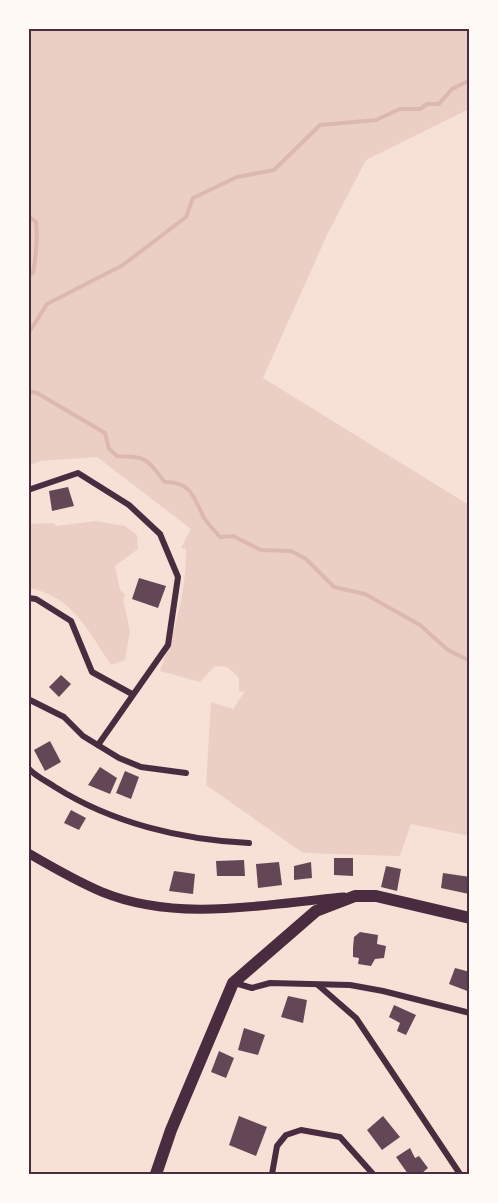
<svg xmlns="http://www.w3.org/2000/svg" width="498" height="1203" viewBox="0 0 498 1203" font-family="Arial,sans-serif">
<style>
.green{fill:#ebcfc5}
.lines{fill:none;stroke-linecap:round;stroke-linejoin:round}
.stream{stroke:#dcb8b0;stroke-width:4}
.building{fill:#644757}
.minor{stroke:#4a2c40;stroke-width:6}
.tertiary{stroke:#4a2c40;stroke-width:9}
.primary{stroke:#4a2c40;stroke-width:12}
.neatline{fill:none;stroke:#4a2c40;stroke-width:2}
</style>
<rect width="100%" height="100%" fill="#f7e1d7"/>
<g class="green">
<path d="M29 29H469V109L366 160 327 235 263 378 469 505V836L411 824 400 856 303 853 206 785 211 702 233 709 245 691 239 692V678L227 667 215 666 200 682 160 671C175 631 186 593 186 549L181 548 191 529 97 457 40 461 29 466Z"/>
<path d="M96 521 125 526 137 535 138 549 115 566 120 590 126 595 123 599 130 631 125 660 111 665C88 631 73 596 29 588V524L53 523 56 526Z"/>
</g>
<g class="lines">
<g class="stream">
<path d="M28 216 36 222C38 239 36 256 33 273L28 275"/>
<path d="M28 334 47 304 123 265 186 217 193 198 237 177 274 170 320 125 376 120 400 109H420L427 104H439L452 89 470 80"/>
<path d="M28 391 37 393 105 433 109 449 117 456C151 457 145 459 165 482 191 482 194 497 204 518 208 524 215 531 220 537L233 536 261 550 291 551 306 559 334 587 365 594 381 603 420 625 448 650 470 661"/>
</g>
</g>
<g class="building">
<path d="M68 487 74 506 52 511 49 491Z"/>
<path d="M139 578 166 586 158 608 132 599Z"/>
<path d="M61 675 71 684 59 697 49 687Z"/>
<path d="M50 741 61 762 45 771 34 750Z"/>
<path d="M100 767 117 778 110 794 88 785Z"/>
<path d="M125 771 139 777 131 799 116 793Z"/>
<path d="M71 810 86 818 79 830 64 823Z"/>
<path d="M334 858H353V876L334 875Z"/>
<path d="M244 860 245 876H217L216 861Z"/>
<path d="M279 862 282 885 258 888 256 864Z"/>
<path d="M311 862 312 878 294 880V866Z"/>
<path d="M386 866 401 869 397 891 381 887Z"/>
<path d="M174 871 195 874 193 894 169 891Z"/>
<path d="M443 873 470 877 469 894 441 888Z"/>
<path d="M360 932 378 935 377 944 386 946 384 958 375 959 371 966 358 964 359 958 353 957V948L354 937Z"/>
<path d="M455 968 470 972V992L449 984Z"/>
<path d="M288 996 307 1000 303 1023 281 1017Z"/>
<path d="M394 1005 416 1015 406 1035 397 1031 400 1023 389 1017Z"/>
<path d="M244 1028 265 1035 258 1055 238 1050Z"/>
<path d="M219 1051 234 1058 226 1078 211 1072Z"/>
<path d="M239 1116 267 1127 256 1156 229 1145Z"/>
<path d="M383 1116 400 1137 382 1150 367 1130Z"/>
<path d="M410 1148 415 1158 419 1156 428 1168 421 1174H408L396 1157Z"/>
</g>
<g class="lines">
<g class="minor">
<path d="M28 490 78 473 129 505 160 534 178 577 168 645 98 745"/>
<path d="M28 598 36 599 71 621 92 672 132 694"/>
<path d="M28 699 64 717 83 736 119 758 141 767 186 773"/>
<path d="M28 768C35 776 46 781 55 787 112 823 182 840 249 843"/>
<path d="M235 983 252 988 270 983 350 985 383 991 470 1013"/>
<path d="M318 985 356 1018 460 1174"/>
<path d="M272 1174 277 1146 286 1135 301 1130 340 1137 373 1174"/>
</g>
<path class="tertiary" d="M28 853C52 867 76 881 102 892 178 923 265 904 344 897"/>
<path class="primary" d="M156 1174 171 1130 233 983 316 911 355 896H376L470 918"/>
</g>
<rect width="498" height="1203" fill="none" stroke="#fffaf5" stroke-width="60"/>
<rect x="30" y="30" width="438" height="1143" class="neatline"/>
</svg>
